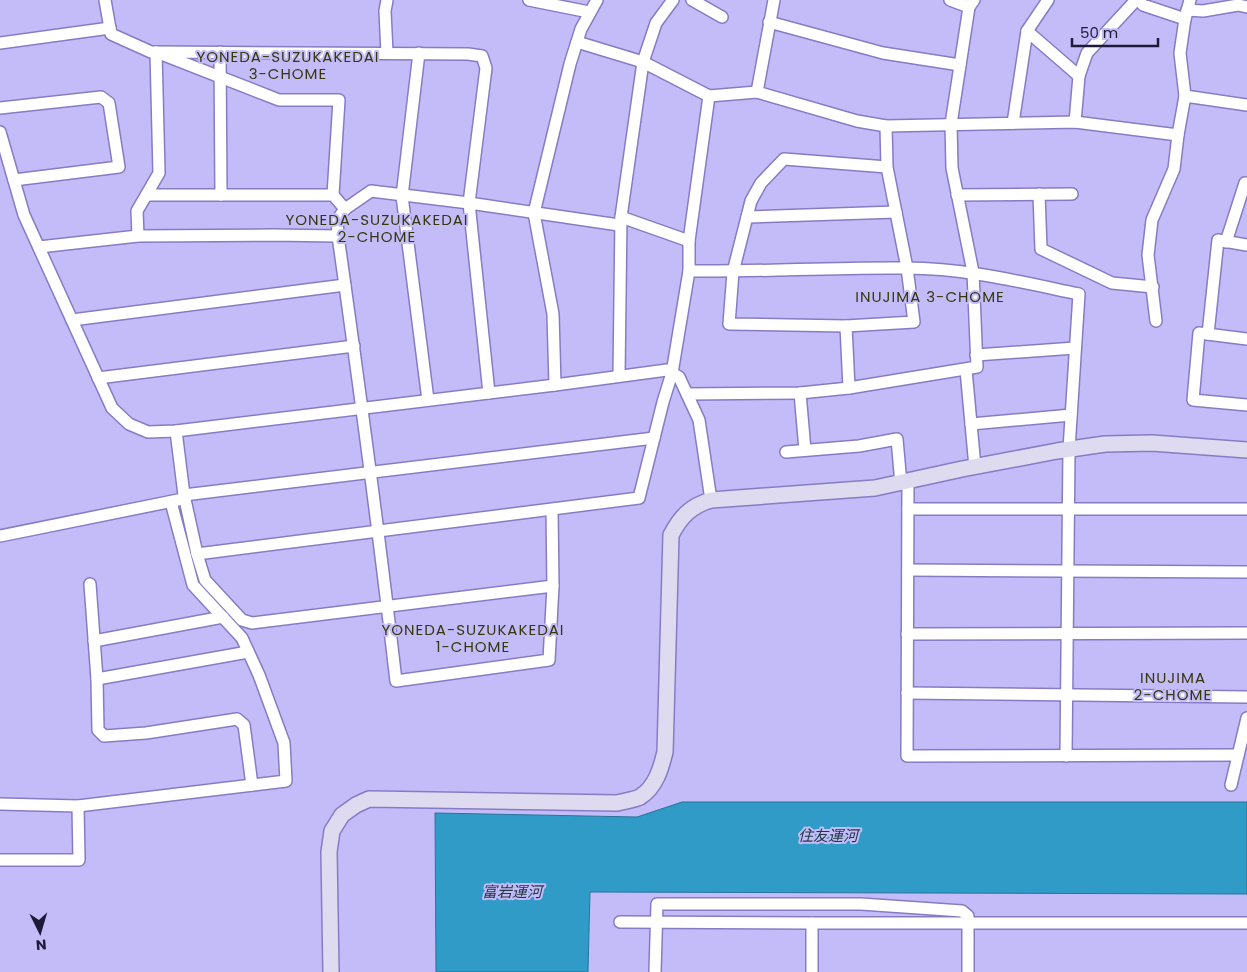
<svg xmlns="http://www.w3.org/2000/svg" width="1247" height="972" viewBox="0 0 1247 972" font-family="Poppins,'Noto Sans JP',sans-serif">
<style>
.water{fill:#2f9bc6;stroke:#2a749b}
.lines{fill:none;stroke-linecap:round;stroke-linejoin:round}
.street-casing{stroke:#877cc4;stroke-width:14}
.secondary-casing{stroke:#877cc4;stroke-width:18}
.street{stroke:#fff;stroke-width:11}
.secondary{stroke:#dedbf0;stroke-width:15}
.labels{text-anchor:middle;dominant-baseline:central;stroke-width:4;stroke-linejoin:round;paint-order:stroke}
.neighbourhood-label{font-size:15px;letter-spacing:1px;fill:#37370d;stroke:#c3bcf9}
.water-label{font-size:15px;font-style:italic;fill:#213843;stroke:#c3bcf9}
</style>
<rect width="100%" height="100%" fill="#c3bcf9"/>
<path class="water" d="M682 802H1247V894L590 892 588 972H436L435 813 637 817Z"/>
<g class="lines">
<g class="street-casing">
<g id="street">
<path d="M105 0 111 34 151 52H156L279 100H339L333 195"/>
<path d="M529 0 589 12"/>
<path d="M692 0 722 17"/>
<path d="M950 0 969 7"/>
<path d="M1139 0 1143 5 1185 19"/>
<path d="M1187 10 1203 11 1238 5 1247 7"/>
<path d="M769 22 883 53 960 65"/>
<path d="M1027 31 1079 76"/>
<path d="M577 42 643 62 709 96 757 92 857 121 886 126 1075 122 1178 135 1185 96 1247 105"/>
<path d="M0 43 110 28"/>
<path d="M220 52 221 195"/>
<path d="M387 53 385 11 387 0"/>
<path d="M419 53 402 196 428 400"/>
<path d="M757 92 774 0"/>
<path d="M1185 96 1180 53 1185 19 1190 0"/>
<path d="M0 108 101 97 109 103 119 167 14 180"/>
<path d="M1075 122 1079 76 1087 53 1136 0"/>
<path d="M1013 123 1027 31 1048 0"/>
<path d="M886 126 887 167 907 268 914 322 846 326 729 324 733 272 751 201 761 183 784 159 887 167"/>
<path d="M0 132 24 215 112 408 129 424 148 432 176 431 555 385 667 370 679 377 699 420 711 500"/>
<path d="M1039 194 1041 249 1112 283 1153 287"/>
<path d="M147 195H333L345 209"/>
<path d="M957 195 1072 194"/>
<path d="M621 217 689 241"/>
<path d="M747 217 896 212"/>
<path d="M138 236 137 211 159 173 156 52 468 54 482 56 486 68 469 203 489 393"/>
<path d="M1226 242 1245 183H1247"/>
<path d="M39 247 138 236 273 235 338 236"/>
<path d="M689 271C761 272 834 267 906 268 965 268 1021 282 1079 294L1069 449 1066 756"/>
<path d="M72 320 345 285"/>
<path d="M1156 321 1148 255 1152 220 1174 169 1178 135"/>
<path d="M846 326 849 388"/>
<path d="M1208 334 1218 240 1247 245"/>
<path d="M1247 339 1199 333 1193 400 1247 405"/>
<path d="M976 355 1075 348"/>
<path d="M966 370 975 467"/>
<path d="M619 376 621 217 643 62 656 23 673 0"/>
<path d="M98 378 354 346"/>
<path d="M555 385 553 314 534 213 570 64 581 29 597 0"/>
<path d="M800 393 805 450"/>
<path d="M687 394 800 393 849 388 977 367 973 272 952 168 951 124 969 7 974 0"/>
<path d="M971 424 1071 415"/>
<path d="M176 431 184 495 197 554 205 580 242 620 252 623 553 586 552 510"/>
<path d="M786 452 859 446 897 439 901 484"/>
<path d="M908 482 907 756 1238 755"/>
<path d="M184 495 654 438"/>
<path d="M908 509H1247"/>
<path d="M0 536 178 500"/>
<path d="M197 554 639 498 663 402 672 373 689 271V241L709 96"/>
<path d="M908 570 1247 572"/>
<path d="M90 584 97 679 98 730 104 736 146 733 237 719 244 725 252 785"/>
<path d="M553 586 549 660 396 681C379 533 359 384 338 236L337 220 345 209 371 191 469 203 619 225"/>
<path d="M907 634 1247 633"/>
<path d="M94 641 223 617"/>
<path d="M97 679 248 652"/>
<path d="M907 693 1247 697"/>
<path d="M1231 785 1247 718"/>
<path d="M0 804 78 806 286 781 284 743 259 675 242 638 193 585 171 502"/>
<path d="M0 860H79L78 806"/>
<path d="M620 922 812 923H1247"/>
<path d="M655 972 657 904H861L962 911 968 916V972"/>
<path d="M812 972V923"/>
</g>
</g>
<g class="secondary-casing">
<path id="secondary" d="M331 972 329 852 332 831 342 815 356 805 369 799 617 803C624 801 634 800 640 797 656 787 661 768 665 752L671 535C681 516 691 506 711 500L875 488 962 469 1057 451 1105 444 1152 443 1247 450"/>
</g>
<use href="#street" class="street"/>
<use href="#secondary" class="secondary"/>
</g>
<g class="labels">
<g class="neighbourhood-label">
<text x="288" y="56">YONEDA-SUZUKAKEDAI<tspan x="288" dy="17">3-CHOME</tspan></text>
<text x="377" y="219">YONEDA-SUZUKAKEDAI<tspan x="377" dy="17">2-CHOME</tspan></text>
<text x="930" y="296">INUJIMA 3-CHOME</text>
<text x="473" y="629">YONEDA-SUZUKAKEDAI<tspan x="473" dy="17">1-CHOME</tspan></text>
<text x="1173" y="677">INUJIMA<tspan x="1173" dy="17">2-CHOME</tspan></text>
</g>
<g class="water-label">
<text x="828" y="835">住友運河</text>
<text x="512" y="891">富岩運河</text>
</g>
</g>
<g transform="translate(40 932) rotate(175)" stroke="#c3bcf9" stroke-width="4" paint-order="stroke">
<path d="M0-4L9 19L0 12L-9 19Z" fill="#1f1a37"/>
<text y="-8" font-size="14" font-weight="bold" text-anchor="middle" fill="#1f1a37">N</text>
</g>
<path d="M1072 38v8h86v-8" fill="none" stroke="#1f1a37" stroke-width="2.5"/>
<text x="1080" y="38" font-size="15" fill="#1f1a37" stroke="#c3bcf9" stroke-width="4" paint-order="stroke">50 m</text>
</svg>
